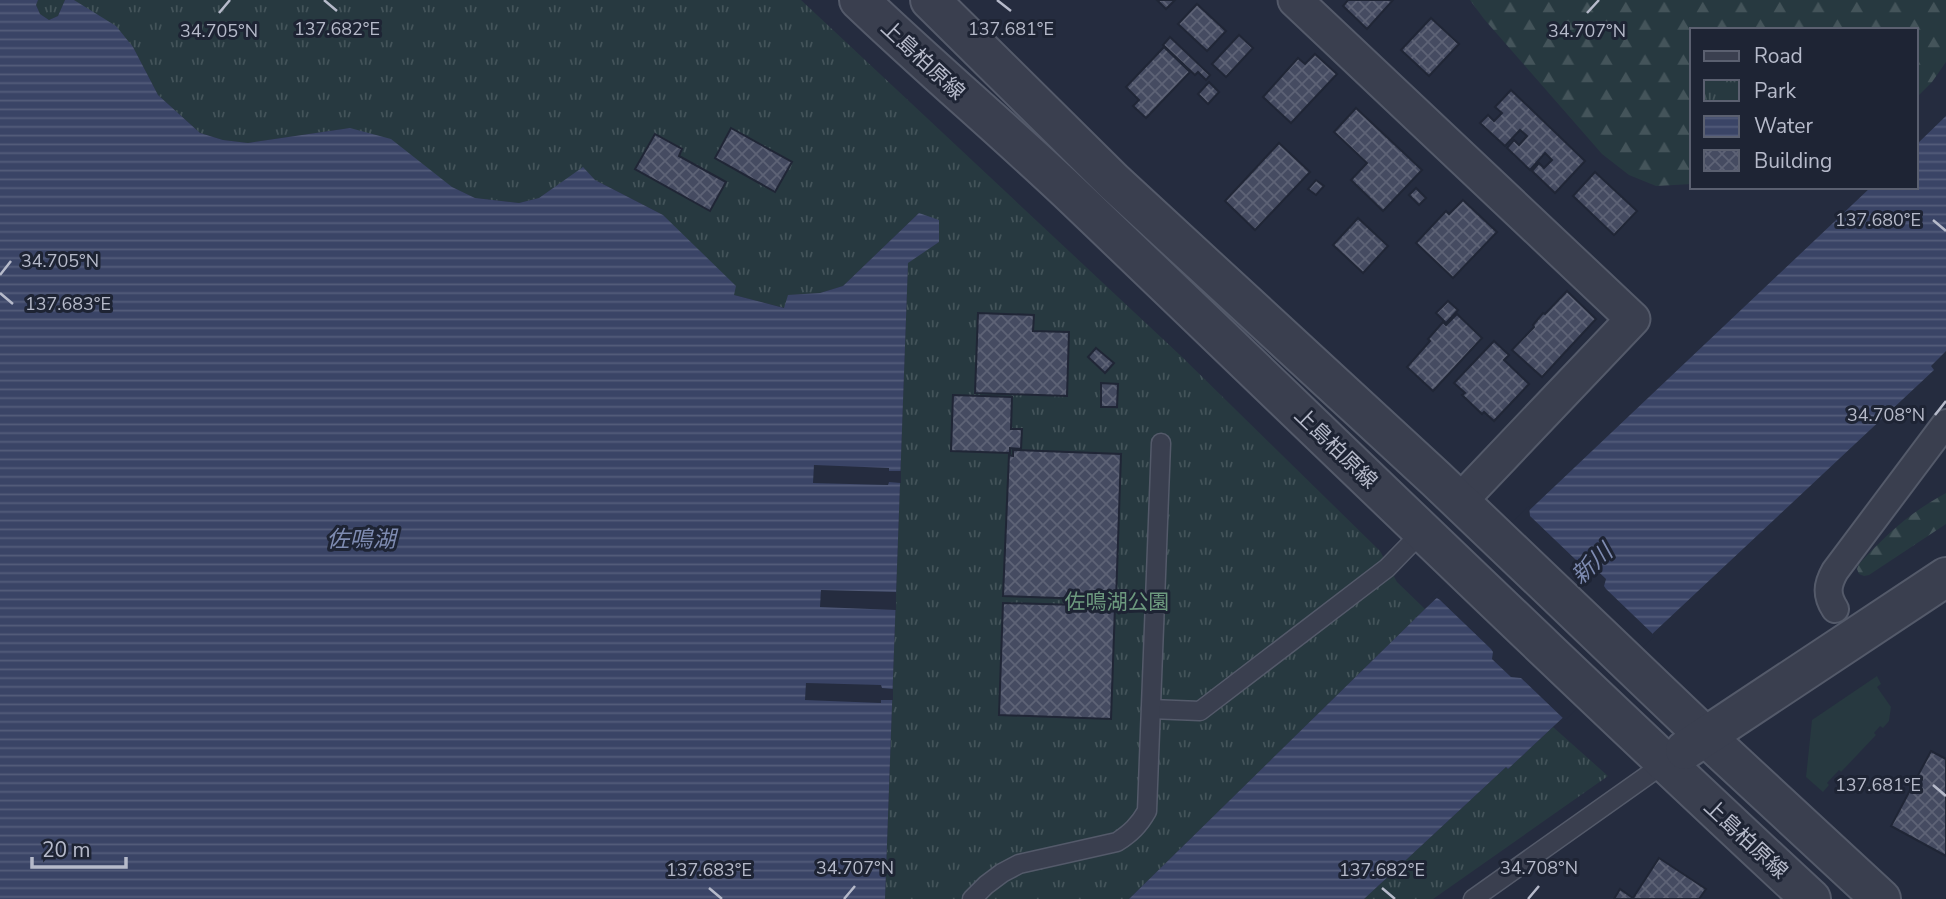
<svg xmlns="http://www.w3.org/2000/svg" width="1946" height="899" viewBox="0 0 1946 899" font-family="'Nunito Sans','Noto Sans JP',sans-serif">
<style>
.green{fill:#273940}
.forest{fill:url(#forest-firs)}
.park{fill:url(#park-tufts)}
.water{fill:url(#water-rules)}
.pier{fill:#252c3f}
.building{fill:url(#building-cross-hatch);stroke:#202636;stroke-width:2}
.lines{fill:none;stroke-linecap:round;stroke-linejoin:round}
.service-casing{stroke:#545a6a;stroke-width:21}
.pedestrian-casing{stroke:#545a6a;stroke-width:30}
.minor-casing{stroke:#545a6a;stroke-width:37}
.tertiary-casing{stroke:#545a6a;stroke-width:42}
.service{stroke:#3a3f4f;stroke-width:18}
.pedestrian{stroke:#3a3f4f;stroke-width:26}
.minor{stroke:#3a3f4f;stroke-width:33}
.tertiary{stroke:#3a3f4f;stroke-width:38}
.ticks{fill:none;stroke:#b6baca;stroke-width:2.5}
.labels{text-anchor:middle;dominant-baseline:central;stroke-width:6;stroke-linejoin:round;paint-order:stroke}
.street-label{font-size:21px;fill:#b6baca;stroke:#1e2434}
.park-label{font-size:21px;fill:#6d9a7f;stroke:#1e2434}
.water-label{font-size:23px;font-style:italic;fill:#7e8bb1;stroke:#1e2434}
.ticks-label{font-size:18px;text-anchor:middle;fill:#b6baca;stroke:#1e2434;stroke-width:6;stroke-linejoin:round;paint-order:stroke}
</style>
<defs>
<pattern id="forest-firs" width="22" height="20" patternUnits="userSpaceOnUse" patternTransform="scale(1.75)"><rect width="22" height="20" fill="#273940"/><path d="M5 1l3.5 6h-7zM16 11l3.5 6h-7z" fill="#44545a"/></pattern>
<pattern id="park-tufts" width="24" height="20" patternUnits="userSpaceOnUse" patternTransform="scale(1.75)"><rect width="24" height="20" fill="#273940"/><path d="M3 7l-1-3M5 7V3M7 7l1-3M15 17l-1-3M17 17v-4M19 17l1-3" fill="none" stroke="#44545a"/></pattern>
<pattern id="water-rules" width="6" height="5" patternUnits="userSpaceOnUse" patternTransform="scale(1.75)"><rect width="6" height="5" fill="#3a4466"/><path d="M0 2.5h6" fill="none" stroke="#545d7b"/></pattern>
<pattern id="building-cross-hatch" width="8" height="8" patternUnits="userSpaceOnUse" patternTransform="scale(1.75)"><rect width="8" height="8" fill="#454b61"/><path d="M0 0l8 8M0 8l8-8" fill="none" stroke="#5e6376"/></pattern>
</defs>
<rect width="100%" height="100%" fill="#252c3f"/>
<path class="green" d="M1877 676 1881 684 1877 687 1891 707 1889 721 1883 728 1880 726 1874 733 1876 735 1841 772 1839 770 1827 783 1829 785 1823 792 1806 777 1812 720Z"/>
<g class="forest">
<path d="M1470 0H1946V62L1932 82 1916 98V30H1692V184L1656 186 1629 175 1602 154 1484 19Z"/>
<path d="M1946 493V524L1869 575 1864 576 1859 574 1857 569 1859 564C1888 533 1909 513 1946 493Z"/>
</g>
<g class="park">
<path d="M38 0H65L58 16 49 20 40 14 36 5Z"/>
<path d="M74 0H801L1181 356 1380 551 1397 582 1425 609 1129 899H885L908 262 939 242 919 213 843 286 820 293 789 295 785 308 734 295 663 215 595 180 583 168 539 198 519 203 475 198 452 187 350 128 248 143 223 140 200 133 158 95 133 47Z"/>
<path d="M1553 727 1608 776 1433 899H1364L1506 767 1508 769Z"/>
</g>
<g class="water">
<path d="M0 0H38L36 5 40 14 49 20 58 16 65 0H74L116 26 133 47 158 95 200 133 223 140 248 143 350 128 391 139 452 187 475 198 519 203 539 198 583 167 595 180 663 215 736 286 734 295 784 308 788 295 820 293 843 286 919 213 939 220V242L908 263 885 899H0Z"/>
<path d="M1946 116V351L1931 366 1934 370 1508 769 1506 767 1364 899H1129L1425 609 1871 187H1916V145Z"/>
</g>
<g class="pier">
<path d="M814 465 889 468V471H901V483L889 482 888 485 813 483Z"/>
<path d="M1529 506 1530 516 1576 560 1583 562 1586 560 1606 579 1604 586 1606 589 1655 636 1565 720 1521 678 1511 677 1492 659 1493 652 1491 649 1440 600 1437 598 1430 599Z"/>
<path d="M821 590 896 592V610L820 607Z"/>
<path d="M806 683 881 685 882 688 893 689V700H881V703L805 700Z"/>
</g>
<g class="building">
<path d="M1157 0H1175L1166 9Z"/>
<path d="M1348 0H1393L1367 29 1343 6Z"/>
<path d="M1197 4 1226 31 1207 51 1178 24Z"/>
<path d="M1431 18 1459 44 1429 76 1401 50Z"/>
<path d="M1239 35 1253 48 1226 77 1212 64Z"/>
<path d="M1170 37 1210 75 1206 80 1198 72 1195 75 1163 45Z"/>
<path d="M1164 47 1190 72 1146 118 1133 106 1139 100 1126 87Z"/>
<path d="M1315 54 1337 74 1291 123 1263 97 1298 58 1305 64Z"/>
<path d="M1209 82 1219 92 1208 104 1198 94Z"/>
<path d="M1511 90 1585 161 1555 193 1532 171 1539 163 1544 168 1552 160 1545 153 1530 170 1507 148 1514 140 1519 145 1527 136 1520 130 1505 146 1480 123 1488 115 1494 121 1502 113 1495 107Z"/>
<path d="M1356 108 1422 170 1383 211 1351 180 1367 163 1334 132Z"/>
<path d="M731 128 792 162 775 192 715 158Z"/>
<path d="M655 134 682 149 679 156 726 182 710 211 635 169Z"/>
<path d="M1279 143 1310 172 1255 230 1225 201Z"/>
<path d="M1595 172 1637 211 1614 235 1573 196Z"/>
<path d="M1316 180 1324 186 1316 195 1308 189Z"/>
<path d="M1416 188 1426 198 1419 205 1409 195Z"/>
<path d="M1463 200 1497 232 1453 278 1416 243 1446 211 1449 214Z"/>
<path d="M1358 218 1388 246 1363 273 1333 245Z"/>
<path d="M1567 291 1596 319 1542 377 1512 350 1534 327 1533 325 1543 313 1545 314Z"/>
<path d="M1448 301 1458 310 1446 323 1436 313Z"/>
<path d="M978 313 1034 315 1033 331 1069 332 1067 396 975 393Z"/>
<path d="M1457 314 1482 338 1433 391 1407 367 1430 341 1428 339 1443 322 1446 325Z"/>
<path d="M1494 341 1509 355 1504 360 1529 384 1494 421 1484 412 1482 414 1462 395 1465 393 1454 383Z"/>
<path d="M1096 348 1114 363 1105 373 1088 357Z"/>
<path d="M1101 383 1118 384 1117 407H1101Z"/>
<path d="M953 395 1012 397 1011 429H1022L1021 449 1010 448V453L951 451Z"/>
<path d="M1013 450 1121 454 1116 600 1003 596 1009 455 1013 456Z"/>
<path d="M1003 603 1115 606 1111 719 999 715Z"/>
<path d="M1931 751 1946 759V856L1891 826Z"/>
<path d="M1659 858 1706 889 1699 899H1614L1620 889 1633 898Z"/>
</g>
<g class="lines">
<g class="service-casing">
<g id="service">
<path d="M1151 709 1200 711 1387 568 1423 531"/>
<path d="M972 899 986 885 1002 873 1019 864 1117 842C1131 833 1139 825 1147 811L1161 443"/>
<path d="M1473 899 1665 763"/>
</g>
</g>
<g class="pedestrian-casing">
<path id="pedestrian" d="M1835 609C1826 595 1827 585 1835 571L1946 423"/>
</g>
<g class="minor-casing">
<path id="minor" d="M1295 0 1633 319 1460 501"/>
</g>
<g class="tertiary-casing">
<g id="tertiary">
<path d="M859 0C927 65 999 126 1068 191 1315 427 1560 666 1811 899"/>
<path d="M930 0 1113 181 1436 479 1705 736 1881 899"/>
<path d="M1685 750 1946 577"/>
</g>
</g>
<use href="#service" class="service"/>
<use href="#pedestrian" class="pedestrian"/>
<use href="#minor" class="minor"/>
<use href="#tertiary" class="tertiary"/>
</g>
<path class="ticks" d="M324 0 337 11M997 0 1011 11M219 13 230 0M1587 13 1599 0M1933 220 1946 231M0 275 11 261M0 293 13 304M1935 415 1946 401M1933 785 1946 796M709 888 722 899M1382 888 1395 899M844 899 855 886M1528 899 1539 886"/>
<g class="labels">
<g class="street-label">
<text transform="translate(923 60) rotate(43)">上島柏原線</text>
<text transform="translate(1336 448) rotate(44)">上島柏原線</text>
<text transform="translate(1746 839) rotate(43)">上島柏原線</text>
</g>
<g class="park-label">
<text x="1117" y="602">佐鳴湖公園</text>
</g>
<g class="water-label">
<text x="361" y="539">佐鳴湖</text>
<text transform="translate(1592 564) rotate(-43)">新川</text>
</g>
</g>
<g class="ticks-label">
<text x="337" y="35">137.682°E</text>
<text x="1011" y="35">137.681°E</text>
<text x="219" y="37">34.705°N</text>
<text x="1587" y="37">34.707°N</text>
<text x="1878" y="226">137.680°E</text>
<text x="60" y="267">34.705°N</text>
<text x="68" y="310">137.683°E</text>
<text x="1886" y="421">34.708°N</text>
<text x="1878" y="791">137.681°E</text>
<text x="855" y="874">34.707°N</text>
<text x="1539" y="874">34.708°N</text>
<text x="709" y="876">137.683°E</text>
<text x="1382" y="876">137.682°E</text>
</g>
<rect x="1690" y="28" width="228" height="161" fill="#1e2434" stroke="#5b6070" stroke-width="2"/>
<rect x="1704" y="51" width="35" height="10" fill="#3a3f4f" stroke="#5b6070" stroke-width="2"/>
<text x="1754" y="63" font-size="21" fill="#b6baca">Road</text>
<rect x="1704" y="80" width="35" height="21" fill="url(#park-tufts)" stroke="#5b6070" stroke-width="2"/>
<text x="1754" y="98" font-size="21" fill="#b6baca">Park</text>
<rect x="1704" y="116" width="35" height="21" fill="url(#water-rules)" stroke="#5b6070" stroke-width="2"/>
<text x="1754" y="133" font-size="21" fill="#b6baca">Water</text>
<rect x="1704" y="150" width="35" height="21" fill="url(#building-cross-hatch)" stroke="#5b6070" stroke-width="2"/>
<text x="1754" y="168" font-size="21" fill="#b6baca">Building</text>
<path d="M32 857v10h94v-10" fill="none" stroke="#b6baca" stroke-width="3.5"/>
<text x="42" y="857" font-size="21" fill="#b6baca" stroke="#1e2434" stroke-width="5" paint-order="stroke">20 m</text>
</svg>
